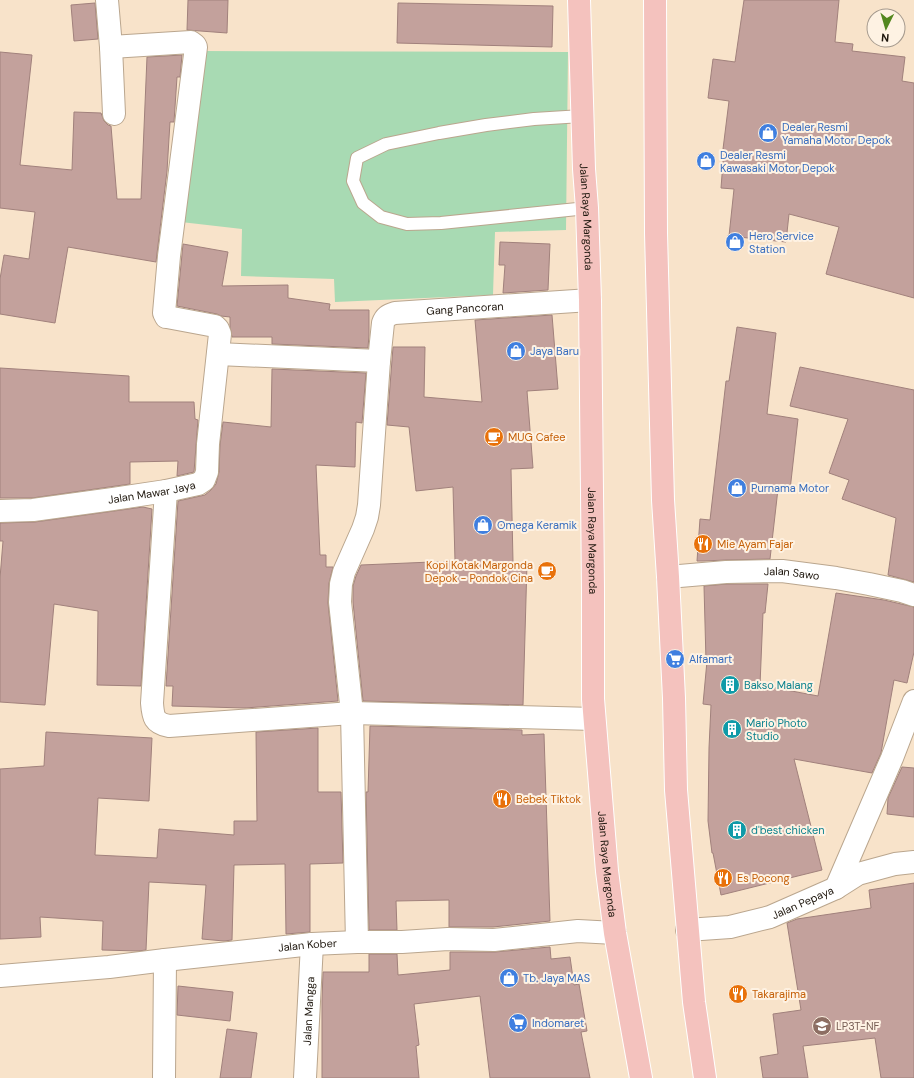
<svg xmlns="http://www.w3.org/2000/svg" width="914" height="1078" viewBox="0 0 914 1078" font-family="'DM Sans',sans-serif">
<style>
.green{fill:#a8dab3}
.building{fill:#c3a19c;stroke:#a1817c}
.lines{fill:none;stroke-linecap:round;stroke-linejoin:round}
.lane-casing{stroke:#baa68e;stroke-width:14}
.street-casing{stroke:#baa68e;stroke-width:24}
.primary-casing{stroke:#fff;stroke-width:24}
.lane{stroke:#fff;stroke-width:12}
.street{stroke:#fff;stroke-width:22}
.primary{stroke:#f4c2be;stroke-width:22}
.labels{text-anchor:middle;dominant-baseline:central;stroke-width:4;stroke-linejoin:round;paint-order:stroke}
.shop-label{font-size:11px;fill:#366cbe;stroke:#fef2e3;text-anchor:start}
.street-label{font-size:11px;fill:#1f170e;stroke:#fef2e3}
.food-label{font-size:11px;fill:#c56008;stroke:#fef2e3;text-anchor:start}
.culture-label{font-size:11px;fill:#0d838f;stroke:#fef2e3;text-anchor:start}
.education-label{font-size:11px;fill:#785e54;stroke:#fef2e3;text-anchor:start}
</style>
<rect width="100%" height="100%" fill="#f8e3ca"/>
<path class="green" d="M201 51 568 52 566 230 495 232 493 295 335 302 334 279 241 276 242 229 181 222Z"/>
<g class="building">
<path d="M188 0H228L227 33 187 30Z"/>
<path d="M744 0H839L835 42 853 44 852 51 905 57 902 81 914 83V298L826 274 839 227 789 214 786 242 729 236 734 189 721 188 724 149H723L729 101 708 98 713 59 735 62Z"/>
<path d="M95 3 98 39 74 41 71 5Z"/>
<path d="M398 3 553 6 552 47 397 43Z"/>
<path d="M0 52 32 55 20 165 72 170 74 112 101 113 104 121 108 125 111 126 117 199H141L147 57 182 55 180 77H177L174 122H170L167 171 156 262 68 247 55 323 0 314V279L4 255 29 259 35 212 0 208Z"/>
<path d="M500 242 550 244 548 290 503 293 505 265H499Z"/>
<path d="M183 244 228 252 222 286 288 285V298L330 304 329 310H369V335L368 348 272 344V337H232L230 327V317L221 316 217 314 177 306Z"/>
<path d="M552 315 558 389 527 391 533 468 511 469 513 562 527 563 523 705 363 701 353 602V586L356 576 361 565 455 561 453 487 416 491 409 427 387 425 393 347H425L424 397 482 402 475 320Z"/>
<path d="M737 327 776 333 767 414 798 419 790 490 778 489 770 559 726 560 704 561H697L700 519 710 520 726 381H729Z"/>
<path d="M800 367 914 390V582L888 575 896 518 842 499 849 480 829 473 848 419 790 406Z"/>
<path d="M0 368 129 376V402H194L195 419 198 420 194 472 177 476 178 461 130 462V484L32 498H0Z"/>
<path d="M272 369 366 373 362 423 356 422 355 467 316 465 320 555H326V567H333L329 583 328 603 338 701 245 708 172 706 173 686H166L178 501 205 495 211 490 216 484 219 472 220 445 223 422 271 427Z"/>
<path d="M143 507 152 509 141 686 97 685 98 611 54 604 45 705 0 702V578L3 541H0V523L35 522Z"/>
<path d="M727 584H768L765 613H763L760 685 818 696 836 593 884 600 914 607V652L907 683 894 680 881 753 872 773 794 759 822 870 721 895 713 853H712L708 821 709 748 711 705 703 704 707 661H706L704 586Z"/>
<path d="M370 726 522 730V735L544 734 550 921 493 927H449V900L396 901 397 930H369L366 792H368Z"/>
<path d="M318 728V792H341L343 863 310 864V932L286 934 285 864 234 865 232 940 224 941 202 939 206 885 149 882 146 950 138 951 102 950 103 921 40 917 41 937 0 939V769L44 766 46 732 152 738 149 801 98 798 95 855 157 858 159 829 234 835V821H257L256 732Z"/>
<path d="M902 767 914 768V817L887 814 888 798Z"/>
<path d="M914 883V1078H881L875 1038 803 1046 808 1078H763L760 1057 778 1054 773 1014 801 1010 787 923 797 919 871 908 869 890Z"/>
<path d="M550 947 551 959 570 957 574 985 579 984 587 1031 581 1032 590 1078H490L480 996 414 1004 419 1045 416 1046 419 1078H322V1001L323 972H369V954H397L398 975 450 970V952H495Z"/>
<path d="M178 986 233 992 230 1021 177 1015Z"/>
<path d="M227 1029 257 1033 251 1078H220Z"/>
</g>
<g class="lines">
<g class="lane-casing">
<path id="lane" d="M582 116 534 119 486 125 439 133 386 144 357 158 353 181 363 203 381 217 407 224 441 223 587 208"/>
</g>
<g class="street-casing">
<g id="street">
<path d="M107 0 111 47 114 114"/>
<path d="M218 354 379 361"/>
<path d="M166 491 152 703C153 717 154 723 169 726L352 713 594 719"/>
<path id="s1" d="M0 511 33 510 113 499 166 491 198 484 204 480 207 472 208 444 220 334 218 329 215 326 167 317H166L164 313 169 256 196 47 195 45 191 42 111 47"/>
<path id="s2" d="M668 577 726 572 782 571 836 578 869 584 902 591 914 595"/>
<path d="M836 888 892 758 914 701"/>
<path id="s3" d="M687 930 730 927 770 917 836 888 858 874 895 864 914 862"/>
<path id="s4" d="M357 942 352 713 340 602 341 584 344 572 363 529 367 517 369 505 379 361 383 323C385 317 388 315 395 313L590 300"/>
<path id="s5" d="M0 976 109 967 165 960 312 944 357 942H402L448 939 494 940 578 931 615 933"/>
<path d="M164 1078 165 960"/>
<path id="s6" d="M305 1078 312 944"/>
</g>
</g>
<g class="primary-casing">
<g id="primary">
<path id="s7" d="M579 0 584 169 587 208 590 300 593 588V699L607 871 615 933 641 1078"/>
<path d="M655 0 656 233 663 500 668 577 674 698 676 790 694 1002 705 1078"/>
</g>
</g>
<use href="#lane" class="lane"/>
<use href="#street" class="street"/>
<use href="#primary" class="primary"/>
</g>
<defs>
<g id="shop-disc" transform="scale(1)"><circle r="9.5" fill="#3f7fe0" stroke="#fef2e3"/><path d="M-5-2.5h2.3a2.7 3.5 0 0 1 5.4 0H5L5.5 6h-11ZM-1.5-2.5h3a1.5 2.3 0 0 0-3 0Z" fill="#fff"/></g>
<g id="cafe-disc" transform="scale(1)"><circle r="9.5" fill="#e8710a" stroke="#fef2e3"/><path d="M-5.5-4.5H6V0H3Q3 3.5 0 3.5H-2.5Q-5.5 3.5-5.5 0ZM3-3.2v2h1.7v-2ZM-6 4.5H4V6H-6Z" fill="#fff"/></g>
<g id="restaurant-disc" transform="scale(1)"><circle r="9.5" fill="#e8710a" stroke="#fef2e3"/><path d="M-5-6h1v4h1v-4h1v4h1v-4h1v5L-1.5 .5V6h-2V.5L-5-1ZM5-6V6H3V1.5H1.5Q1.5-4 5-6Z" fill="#fff"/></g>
<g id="supermarket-disc" transform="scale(1)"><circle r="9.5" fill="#3f7fe0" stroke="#fef2e3"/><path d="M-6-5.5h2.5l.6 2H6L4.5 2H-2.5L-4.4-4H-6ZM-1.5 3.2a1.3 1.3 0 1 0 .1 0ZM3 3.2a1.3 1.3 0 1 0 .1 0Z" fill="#fff"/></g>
<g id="building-disc" transform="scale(1)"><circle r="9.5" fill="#0f9aa8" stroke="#fef2e3"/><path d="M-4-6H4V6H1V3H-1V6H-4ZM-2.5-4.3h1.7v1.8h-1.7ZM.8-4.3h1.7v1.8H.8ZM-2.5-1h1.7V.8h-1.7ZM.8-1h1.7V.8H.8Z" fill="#fff"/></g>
<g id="school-disc" transform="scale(1)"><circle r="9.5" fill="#8d6e63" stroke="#fef2e3"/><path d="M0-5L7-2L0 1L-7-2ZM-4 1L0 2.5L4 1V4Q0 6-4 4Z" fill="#fff"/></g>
</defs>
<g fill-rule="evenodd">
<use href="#shop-disc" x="768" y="133"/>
<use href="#shop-disc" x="706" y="161"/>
<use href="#shop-disc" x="735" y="242"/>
<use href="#shop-disc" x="516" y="351"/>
<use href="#cafe-disc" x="494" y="437"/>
<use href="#shop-disc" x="737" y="488"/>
<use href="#shop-disc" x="483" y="525"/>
<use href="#restaurant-disc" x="703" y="544"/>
<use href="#cafe-disc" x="547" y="571"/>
<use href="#supermarket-disc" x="675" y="659"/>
<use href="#building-disc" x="730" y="685"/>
<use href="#building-disc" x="732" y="729"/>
<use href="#restaurant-disc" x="502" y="799"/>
<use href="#building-disc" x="737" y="830"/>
<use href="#restaurant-disc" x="723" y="878"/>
<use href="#shop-disc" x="509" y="978"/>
<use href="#restaurant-disc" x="738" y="994"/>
<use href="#supermarket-disc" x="518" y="1023"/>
<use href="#school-disc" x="822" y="1026"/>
</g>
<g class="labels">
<g class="shop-label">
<text x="782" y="127">Dealer Resmi<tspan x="782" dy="13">Yamaha Motor Depok</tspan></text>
<text x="720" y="155">Dealer Resmi<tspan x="720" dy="13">Kawasaki Motor Depok</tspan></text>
<text x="749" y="236">Hero Service<tspan x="749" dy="13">Station</tspan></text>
<text x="530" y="351">Jaya Baru</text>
<text x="751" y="488">Purnama Motor</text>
<text x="497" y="525">Omega Keramik</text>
<text x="689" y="659">Alfamart</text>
<text x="523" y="978">Tb. Jaya MAS</text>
<text x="532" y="1023">Indomaret</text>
</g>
<g class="street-label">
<text stroke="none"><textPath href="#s7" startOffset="217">Jalan Raya Margonda</textPath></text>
<text stroke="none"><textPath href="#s4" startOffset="712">Gang Pancoran</textPath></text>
<text stroke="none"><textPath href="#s1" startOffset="153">Jalan Mawar Jaya</textPath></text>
<text stroke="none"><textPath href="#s7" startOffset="541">Jalan Raya Margonda</textPath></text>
<text stroke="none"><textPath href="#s2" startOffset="124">Jalan Sawo</textPath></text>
<text stroke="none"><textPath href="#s7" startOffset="865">Jalan Raya Margonda</textPath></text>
<text stroke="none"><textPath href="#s3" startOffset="120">Jalan Pepaya</textPath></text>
<text stroke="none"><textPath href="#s5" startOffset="309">Jalan Kober</textPath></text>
<text stroke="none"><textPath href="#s6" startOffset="67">Jalan Mangga</textPath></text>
</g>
<g class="food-label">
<text x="508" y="437">MUG Cafee</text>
<text x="717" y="544">Mie Ayam Fajar</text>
<text x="533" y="565" text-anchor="end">Kopi Kotak Margonda<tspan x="533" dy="13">Depok - Pondok Cina</tspan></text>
<text x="516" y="799">Bebek Tiktok</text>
<text x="737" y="878">Es Pocong</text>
<text x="752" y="994">Takarajima</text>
</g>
<g class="culture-label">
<text x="744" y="685">Bakso Malang</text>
<text x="746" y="723">Mario Photo<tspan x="746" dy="13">Studio</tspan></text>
<text x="751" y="830">d'best chicken</text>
</g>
<g class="education-label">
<text x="836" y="1026">LP3T-NF</text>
</g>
</g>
<g transform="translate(886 28) rotate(185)"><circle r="19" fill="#fef2e3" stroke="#a59a8e"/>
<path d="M0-3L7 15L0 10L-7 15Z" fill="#53871f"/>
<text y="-6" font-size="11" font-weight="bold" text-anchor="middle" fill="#1f170e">N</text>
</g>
</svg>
